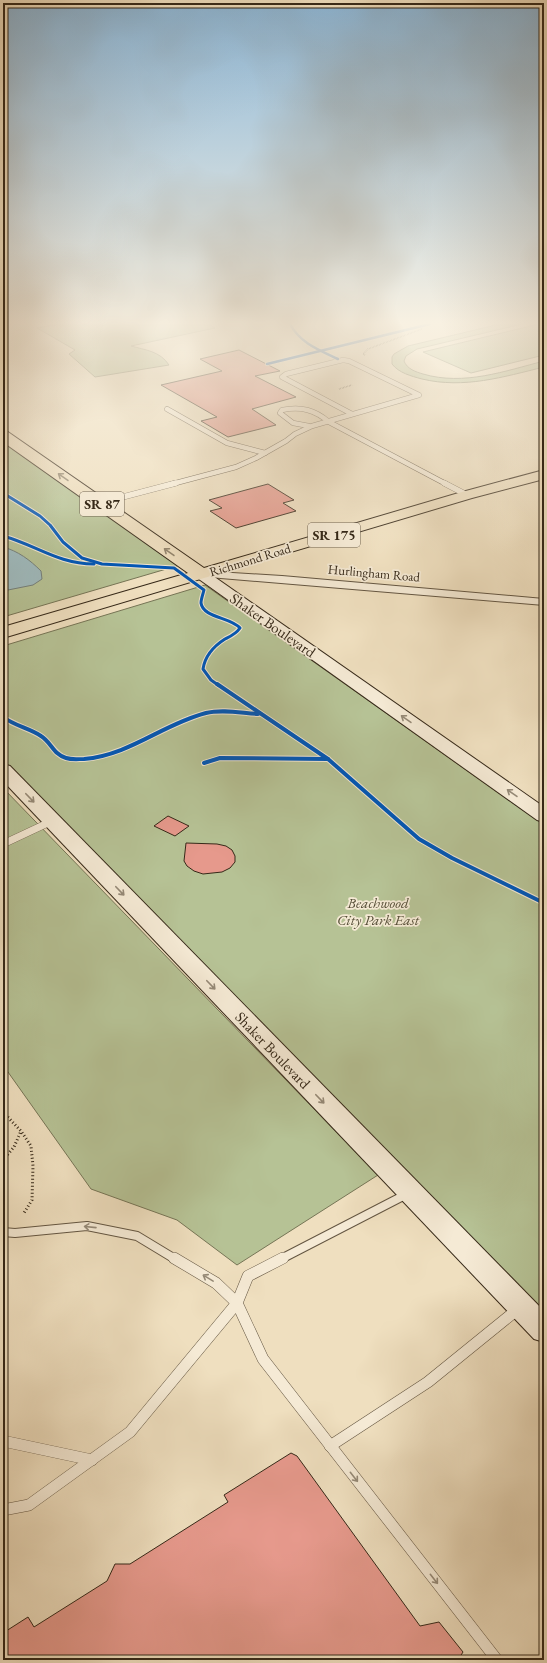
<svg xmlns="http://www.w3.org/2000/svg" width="547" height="1663" viewBox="0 0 547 1663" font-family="'EB Garamond',serif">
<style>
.green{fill:#b6c295;stroke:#767556}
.water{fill:#9fbabd;stroke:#75807b}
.building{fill:#e6998c;stroke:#352818}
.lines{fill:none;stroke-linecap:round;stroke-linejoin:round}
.service-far4-casing{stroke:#645642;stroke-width:5.5}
.service-far3-casing{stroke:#645642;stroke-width:6}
.service-far2-casing{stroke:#645642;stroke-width:8}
.service-far1-casing{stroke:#645642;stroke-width:10}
.service-casing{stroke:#645642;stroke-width:12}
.minor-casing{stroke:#645642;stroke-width:2}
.secondary-casing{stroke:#352818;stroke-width:2}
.primary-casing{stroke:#352818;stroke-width:2}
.path-far1{stroke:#352818;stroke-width:1.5;stroke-dasharray:0.5 1;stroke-linecap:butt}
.path{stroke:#352818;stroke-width:3;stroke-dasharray:1 2.5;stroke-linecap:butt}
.service-far4{stroke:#f5ead5;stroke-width:4.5}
.service-far3{stroke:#f5ead5;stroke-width:5.5}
.service-far2{stroke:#f5ead5;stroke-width:7}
.service-far1{stroke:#f5ead5;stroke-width:8}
.service{stroke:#f5ead5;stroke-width:11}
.minor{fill:#f5ead5;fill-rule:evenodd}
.secondary{fill:#f5ead5;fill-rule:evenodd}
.primary{fill:#efdfbf;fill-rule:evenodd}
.cycleway-far2-casing{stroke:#f5ead5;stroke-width:4}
.cycleway-far1-casing{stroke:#f5ead5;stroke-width:5}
.cycleway-casing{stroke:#f5ead5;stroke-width:6}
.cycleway-far2{stroke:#0057b8;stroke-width:2.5}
.cycleway-far1{stroke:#0057b8;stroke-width:3}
.cycleway{stroke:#0057b8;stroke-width:4}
.oneway{stroke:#92846c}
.oneway2{stroke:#958976}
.labels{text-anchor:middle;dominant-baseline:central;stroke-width:3.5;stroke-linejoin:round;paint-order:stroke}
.far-street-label{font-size:13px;fill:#352818;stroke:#f5ead5}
.shield{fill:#f5ead5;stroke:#6f6251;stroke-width:1}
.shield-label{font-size:14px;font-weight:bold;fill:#352818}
.street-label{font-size:15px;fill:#352818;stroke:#f5ead5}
.park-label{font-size:15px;font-style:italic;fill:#554e37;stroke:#f5ead5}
</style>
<rect width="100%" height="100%" fill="#efdfbf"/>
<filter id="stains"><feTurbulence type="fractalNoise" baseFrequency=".005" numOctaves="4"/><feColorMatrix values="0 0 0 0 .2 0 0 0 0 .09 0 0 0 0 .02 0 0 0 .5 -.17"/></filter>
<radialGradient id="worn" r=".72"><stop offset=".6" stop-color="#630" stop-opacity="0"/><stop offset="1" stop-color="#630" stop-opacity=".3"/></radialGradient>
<g class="green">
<path d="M58 324H208L215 328 131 346C145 350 160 351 169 365L95 377 69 354 75 350 37 328Z"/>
<path d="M500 324H522L417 349 406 356 404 361C407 369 416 372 423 374 464 386 505 371 544 361V367C503 377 464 389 422 379 411 376 399 373 392 364V357L394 354 408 346Z"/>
<path d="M539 324H544V355L471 373 423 352Z"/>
<path d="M3 435 180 565 3 617Z"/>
<path d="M205 585 544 825V1318L3 763V646Z"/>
<path d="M3 788 378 1175 237 1265 177 1220 91 1189 3 1065Z"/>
</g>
<path class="water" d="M3 547C18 551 30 560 41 571L42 579 33 585 3 591Z"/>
<g class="building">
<path d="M239 350 280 371 255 376 296 397 252 409 276 425 228 437 201 421 217 417 161 385 222 371 200 359Z"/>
<path d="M268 484 294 500 283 503 296 511 236 528 210 511 222 508 209 500Z"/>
<path d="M168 816 189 826 175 836 154 826Z"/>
<path d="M186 843 217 844 226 846 232 850 235 856V862L230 868 222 872 203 874 194 871 187 866 184 861Z"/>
<path d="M291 1453 297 1456 420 1626 439 1622 463 1652 458 1660H3V1633L28 1617 34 1627 107 1581 115 1564H130L228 1502 224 1495Z"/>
</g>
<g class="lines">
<g class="service-far4-casing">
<g id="service-far4">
<path d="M167 409 227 443 265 453"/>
<path d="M309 426 293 423 280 413 282 410C301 406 315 410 329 422L446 484"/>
<path d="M172 484 236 467 256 458 286 441 295 434 312 426 419 395 349 361 343 360 286 374 282 377 352 414"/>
</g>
</g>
<g class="service-far3-casing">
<g id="service-far3">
<path d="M444 483 467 495"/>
<path d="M100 503 176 483"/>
</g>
</g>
<g class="service-far2-casing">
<path id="service-far2" d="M3 844 52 821"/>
</g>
<g class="service-far1-casing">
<g id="service-far1">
<path d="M3 1232 15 1233 87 1226 137 1236 175 1259"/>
<path d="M281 1259 407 1194"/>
</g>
</g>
<g class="service-casing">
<g id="service">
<path d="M283 1258 248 1276 237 1303 263 1359 497 1660"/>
<path d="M3 1441 92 1460"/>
<path d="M330 1446 428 1382 518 1309"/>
<path d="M3 1510 29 1505 130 1432 237 1303 216 1283 174 1258"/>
</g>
</g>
<g class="minor-casing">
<path id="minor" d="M201 571 282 576 544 599V605L197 576 196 574Z"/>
</g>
<g class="secondary-casing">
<g id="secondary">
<path d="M201 569 206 571 544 807V822L537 820 196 577 193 574 196 571Z"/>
<path d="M3 764 10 766 544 1311V1342L534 1339 3 781Z"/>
</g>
</g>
<g class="primary-casing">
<path id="primary" d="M3 431 8 432 204 568 462 492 544 470V479L472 498 3 638V627L188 573 3 442Z"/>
</g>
<g class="path-far1">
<path d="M365 355 363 354 368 349 422 329 420 327"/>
<path d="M339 389 352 385"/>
</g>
<g class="path">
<path d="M3 1112 21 1131 31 1146 33 1166 32 1200 24 1213"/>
<path d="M3 1160 14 1147 21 1131"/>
</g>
<use href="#service-far4" class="service-far4"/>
<use href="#service-far3" class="service-far3"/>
<use href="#service-far2" class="service-far2"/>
<use href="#service-far1" class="service-far1"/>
<use href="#service" class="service"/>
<use href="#minor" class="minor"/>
<use href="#secondary" class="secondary"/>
<use href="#primary" class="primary"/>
<g class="cycleway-far2-casing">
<g id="cycleway-far2">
<path d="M290 324C300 343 319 350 338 359"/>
<path d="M267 364 430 324"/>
</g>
</g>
<g class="cycleway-far1-casing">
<g id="cycleway-far1">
<path d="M3 493 40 516 50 525 63 542 82 558 102 564 174 568 204 590C203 594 201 599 201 603 203 618 231 617 240 628 236 634 231 636 225 639 214 646 205 656 203 669L211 680 218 685"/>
<path d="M3 536C36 545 58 564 94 564"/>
</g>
</g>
<g class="cycleway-casing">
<g id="cycleway">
<path d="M217 684 328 759 419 839 452 858 544 903"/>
<path d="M3 717C15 726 29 728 41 736 51 742 54 755 66 758 72 760 78 759 84 759 130 755 163 724 206 713 223 709 241 713 258 714"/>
<path d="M204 763 220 758 328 759"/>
</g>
</g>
<use href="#cycleway-far2" class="cycleway-far2"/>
<use href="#cycleway-far1" class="cycleway-far1"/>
<use href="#cycleway" class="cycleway"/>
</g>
<defs><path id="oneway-shaft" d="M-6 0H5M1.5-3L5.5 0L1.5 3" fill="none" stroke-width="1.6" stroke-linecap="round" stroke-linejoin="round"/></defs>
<g class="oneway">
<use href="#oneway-shaft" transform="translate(63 477) rotate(-145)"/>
<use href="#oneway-shaft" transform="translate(169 552) rotate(-145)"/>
</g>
<g class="oneway2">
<use href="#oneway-shaft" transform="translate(406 719) rotate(-145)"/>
<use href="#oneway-shaft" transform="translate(512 793) rotate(-145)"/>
<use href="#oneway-shaft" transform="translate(30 798) rotate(46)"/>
<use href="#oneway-shaft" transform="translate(120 891) rotate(46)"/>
<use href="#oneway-shaft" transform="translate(211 985) rotate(46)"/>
<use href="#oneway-shaft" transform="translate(320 1099) rotate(46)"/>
<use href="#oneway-shaft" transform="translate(90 1227) rotate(-174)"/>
<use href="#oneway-shaft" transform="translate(208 1278) rotate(-149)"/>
<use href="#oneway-shaft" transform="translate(354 1477) rotate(52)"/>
<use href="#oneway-shaft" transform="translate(434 1579) rotate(52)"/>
</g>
<linearGradient id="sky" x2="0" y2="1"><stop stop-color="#8bb6d7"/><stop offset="0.58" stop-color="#f8f1e2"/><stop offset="1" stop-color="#f8f1e2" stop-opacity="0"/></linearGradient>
<rect width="547" height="557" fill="url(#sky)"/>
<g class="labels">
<g class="far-street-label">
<text transform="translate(250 560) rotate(-17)">Richmond Road</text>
<text transform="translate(374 573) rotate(5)">Hurlingham Road</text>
</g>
<g class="shield">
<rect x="80" y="492" width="44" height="24" rx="3"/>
<rect x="308" y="523" width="52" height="24" rx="3"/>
</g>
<g class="shield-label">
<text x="102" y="504">SR 87</text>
<text x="334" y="535">SR 175</text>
</g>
<g class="street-label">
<text transform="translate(273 625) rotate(35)">Shaker Boulevard</text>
<text transform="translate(273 1050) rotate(46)">Shaker Boulevard</text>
</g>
<g class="park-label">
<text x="378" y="902">Beachwood<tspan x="378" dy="17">City Park East</tspan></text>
</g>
</g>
<rect width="547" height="1663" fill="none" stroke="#efdfbf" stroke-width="16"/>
<rect x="4" y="4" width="539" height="1655" fill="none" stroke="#352818" stroke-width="2"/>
<rect x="8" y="8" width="531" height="1647" fill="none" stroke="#352818"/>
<rect width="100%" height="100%" filter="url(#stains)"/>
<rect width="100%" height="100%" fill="url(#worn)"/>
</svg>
